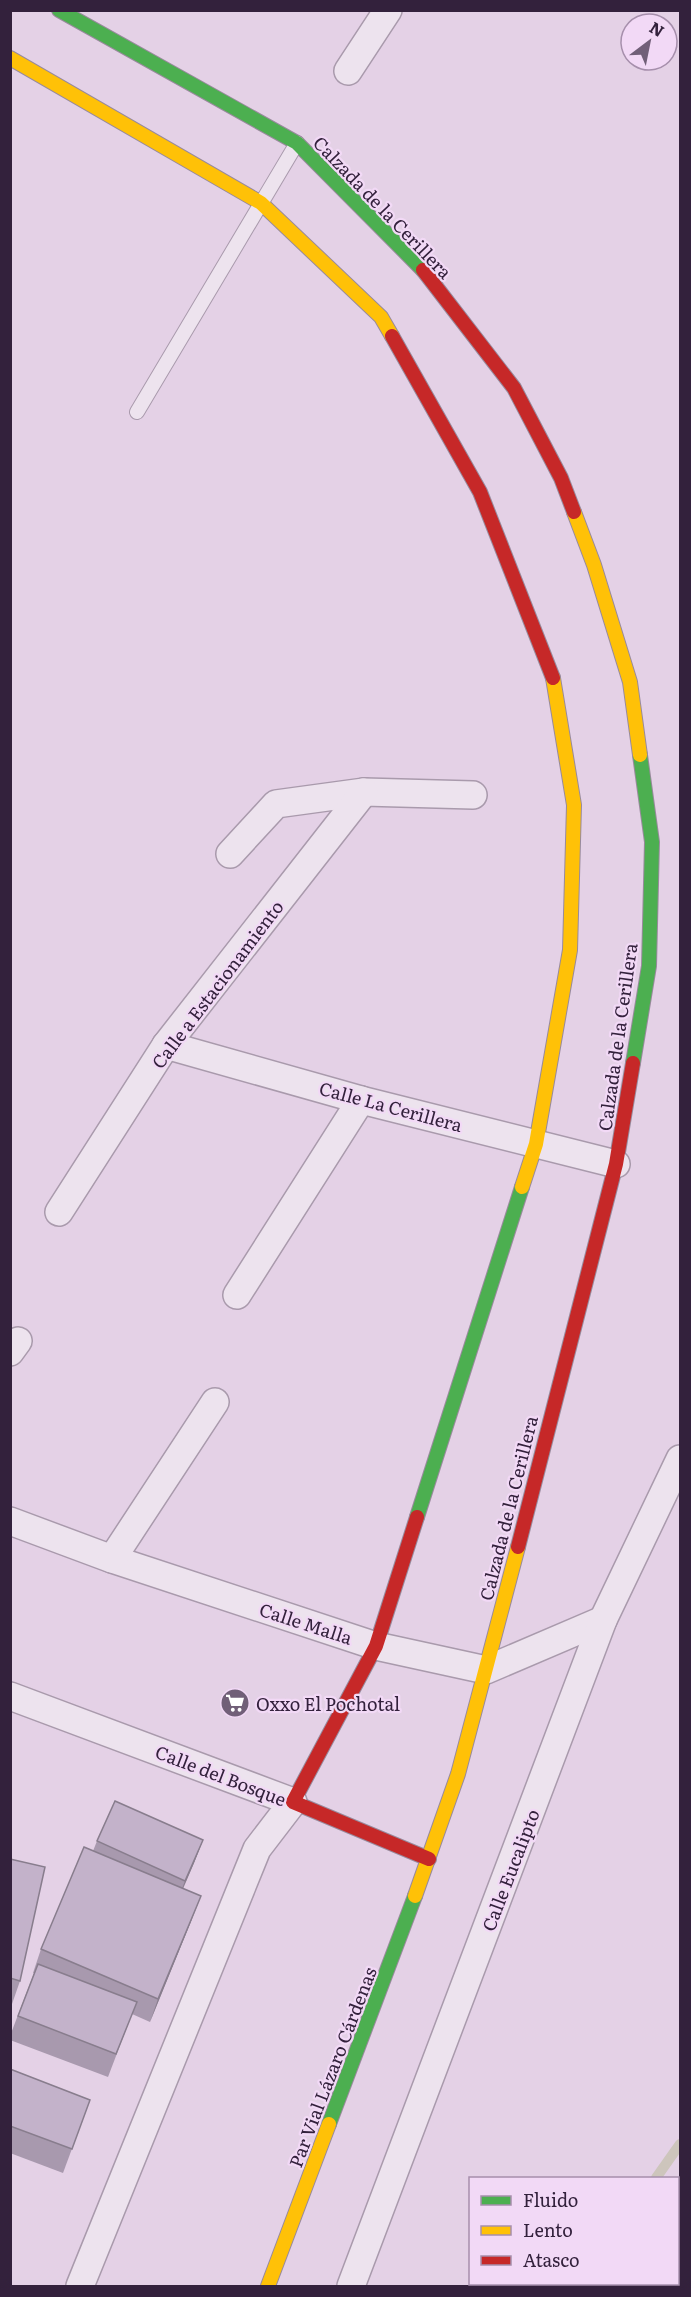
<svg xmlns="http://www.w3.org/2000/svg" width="691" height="2297" viewBox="0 0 691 2297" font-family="Literata,serif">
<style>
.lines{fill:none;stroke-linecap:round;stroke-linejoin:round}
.stream{stroke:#cdc5bc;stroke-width:10}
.lane-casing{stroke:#a99aac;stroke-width:16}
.street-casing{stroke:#a99aac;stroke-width:30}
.fast-casing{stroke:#988a9c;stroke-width:16}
.slow-casing{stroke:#988a9c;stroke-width:16}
.jam-casing{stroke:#988a9c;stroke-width:16}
.lane{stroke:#ede3ee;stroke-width:14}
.street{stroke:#ede3ee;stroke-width:27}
.fast{stroke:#4caf50;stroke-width:14}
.slow{stroke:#ffc107;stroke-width:14}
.jam{stroke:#c62828;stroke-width:14}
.wall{fill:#a899ae}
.shaded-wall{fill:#887d8d}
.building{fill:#c3b2ca;stroke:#887d8d;stroke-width:1.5}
.labels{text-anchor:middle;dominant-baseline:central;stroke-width:4.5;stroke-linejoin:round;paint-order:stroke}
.street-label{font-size:18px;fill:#33213c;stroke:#f2d9f6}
.poi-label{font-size:18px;fill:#33213c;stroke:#f2d9f6;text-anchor:start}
</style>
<rect width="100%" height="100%" fill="#e4d1e6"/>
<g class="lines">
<g class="stream">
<path d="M656 2178 680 2144"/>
<path d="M597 2286 598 2284"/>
</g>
<g class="lane-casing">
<path id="lane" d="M137 412 297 143"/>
</g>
<g class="street-casing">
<g id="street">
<path d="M348 71 388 10"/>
<path d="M230 854 276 804 364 792 473 795"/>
<path d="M166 1045 361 1100 616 1164"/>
<path d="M59 1212 166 1045 364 792"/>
<path d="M237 1295 361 1100"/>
<path d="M10 1352 18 1341"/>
<path d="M10 1521 112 1559 376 1646 486 1670 603 1620"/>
<path d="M112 1559 215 1402"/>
<path d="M10 1696 293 1802 257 1849 80 2286"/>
<path d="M351 2286 603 1620 680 1459"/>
</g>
</g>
<g class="fast-casing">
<g id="fast">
<path d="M59 10 297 143 423 270"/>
<path d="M633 1063 649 966 652 842 640 755"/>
<path d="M417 1517 522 1187"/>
<path d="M329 2124 415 1896"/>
</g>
</g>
<g class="slow-casing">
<g id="slow">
<path d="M10 58 261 203 381 317 392 336"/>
<path d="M574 512 594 565 630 682 640 755"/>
<path d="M522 1187 536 1144 570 950 574 805 553 678"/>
<path d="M415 1896 458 1774 518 1547"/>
<path d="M268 2286 329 2124"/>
</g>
</g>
<g class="jam-casing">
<g id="jam">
<path d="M423 270 514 388 561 478 574 512"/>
<path d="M392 336 480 492 553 678"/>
<path d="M417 1517 376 1646 293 1802 429 1859"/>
<path d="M518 1547 616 1164 633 1063"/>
</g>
</g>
<use href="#lane" class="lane"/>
<use href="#street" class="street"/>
<use href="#fast" class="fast"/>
<use href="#slow" class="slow"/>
<use href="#jam" class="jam"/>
</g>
<g class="wall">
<path d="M203 1840 194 1863 183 1889 192 1919 150 2022 132 2014 108 2077 10 2040V2036L34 1973H33L41 1949 93 1851 97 1841Z"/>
<path d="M10 1859 20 1981 12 2004H10Z"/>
<path d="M10 2069 90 2100 63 2173 10 2153Z"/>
</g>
<g class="shaded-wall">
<path d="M203 1840 194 1863 176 1904 185 1881Z"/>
<path d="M201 1896 192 1919 150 2022 158 1999Z"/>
</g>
<g class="building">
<path d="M115 1801 203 1840 185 1881 97 1841Z"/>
<path d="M84 1847 201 1896 158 1999 41 1949Z"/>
<path d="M10 1859 45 1867 20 1981 10 1978Z"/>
<path d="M38 1964 137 2002 116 2054 18 2016Z"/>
<path d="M10 2069 90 2100 72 2149 10 2126Z"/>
</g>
<defs>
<g id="supermarket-disc" transform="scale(1.5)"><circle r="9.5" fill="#715f78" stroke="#f2d9f6"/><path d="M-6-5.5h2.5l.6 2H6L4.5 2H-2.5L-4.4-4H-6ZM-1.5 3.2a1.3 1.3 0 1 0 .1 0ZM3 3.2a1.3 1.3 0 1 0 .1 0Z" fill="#fff"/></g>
</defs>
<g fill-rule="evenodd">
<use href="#supermarket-disc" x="235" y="1703"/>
</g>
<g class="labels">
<g class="street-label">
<text transform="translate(383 207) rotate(46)">Calzada de la Cerillera</text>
<text transform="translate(217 984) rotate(-53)">Calle a Estacionamiento</text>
<text transform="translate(617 1037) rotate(-82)">Calzada de la Cerillera</text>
<text transform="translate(391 1106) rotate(15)">Calle La Cerillera</text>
<text transform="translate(508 1508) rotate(-76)">Calzada de la Cerillera</text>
<text transform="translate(306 1623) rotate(18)">Calle Malla</text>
<text transform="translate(221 1775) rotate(21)">Calle del Bosque</text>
<text transform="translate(510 1870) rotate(-69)">Calle Eucalipto</text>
<text transform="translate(332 2067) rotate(-69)">Par Vial Lázaro Cárdenas</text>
</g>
<g class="poi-label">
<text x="256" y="1703">Oxxo El Pochotal</text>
</g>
</g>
<rect width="691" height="2297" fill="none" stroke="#33213c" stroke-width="24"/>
<rect x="469" y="2177" width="210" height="108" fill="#f2d9f6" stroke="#a68fac" stroke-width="1.5"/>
<rect x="481" y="2196" width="30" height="9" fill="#4caf50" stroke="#a68fac" stroke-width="1.5"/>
<text x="523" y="2207" font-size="18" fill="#33213c">Fluido</text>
<rect x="481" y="2226" width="30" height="9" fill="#ffc107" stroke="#a68fac" stroke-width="1.5"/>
<text x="523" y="2237" font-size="18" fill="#33213c">Lento</text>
<rect x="481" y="2256" width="30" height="9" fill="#c62828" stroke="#a68fac" stroke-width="1.5"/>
<text x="523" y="2267" font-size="18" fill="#33213c">Atasco</text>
<g transform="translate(649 42) rotate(32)"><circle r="28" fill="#f2d9f6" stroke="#a68fac" stroke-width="1.5"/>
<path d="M0-4.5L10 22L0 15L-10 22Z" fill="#715f78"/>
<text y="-9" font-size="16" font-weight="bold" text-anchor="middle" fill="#33213c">N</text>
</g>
</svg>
